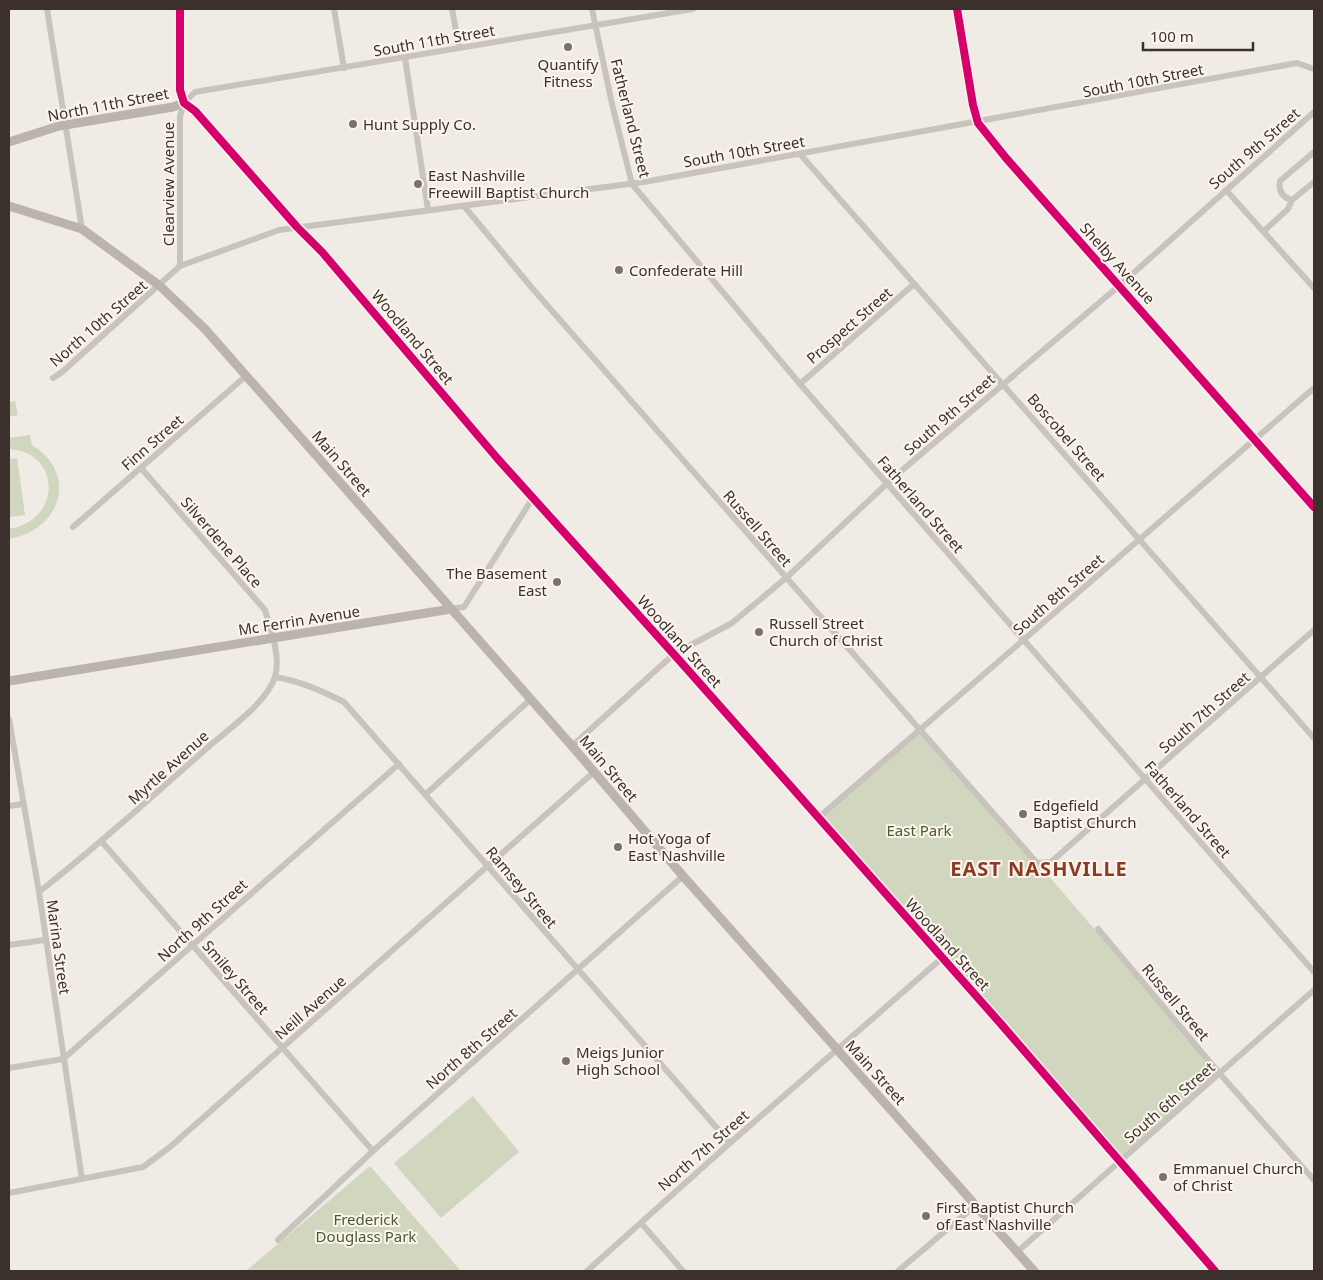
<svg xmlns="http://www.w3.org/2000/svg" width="1323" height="1280" viewBox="0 0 1323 1280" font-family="'Noto Sans',sans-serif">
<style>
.green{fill:#d1d6bf}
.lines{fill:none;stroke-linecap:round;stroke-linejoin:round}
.street{stroke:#c9c3be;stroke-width:6}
.secondary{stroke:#bab3ae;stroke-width:9}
.cycleway-casing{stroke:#fbf5ee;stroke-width:11}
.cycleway{stroke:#d6006c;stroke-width:8}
.poi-dot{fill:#7a716c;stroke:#fbf5ee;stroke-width:2}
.labels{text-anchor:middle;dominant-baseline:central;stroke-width:4;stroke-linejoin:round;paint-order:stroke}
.street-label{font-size:15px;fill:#3b302b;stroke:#fbf5ee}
.poi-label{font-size:15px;fill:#3b302b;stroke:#fbf5ee;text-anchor:start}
.park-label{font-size:15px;fill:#4a5a2e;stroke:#fbf5ee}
.district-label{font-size:20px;font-weight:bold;letter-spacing:1px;fill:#8c3b22;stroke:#fbf5ee}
</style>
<rect width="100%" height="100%" fill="#f0ebe5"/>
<g class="green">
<path d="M15 401 18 415 9 417V402Z"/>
<path d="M30 435 32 445C79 474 61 530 9 539V529C63 520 61 452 9 449V438Z"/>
<path d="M17 458 25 515 9 517V459Z"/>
<path d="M922 730 1220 1074 1119 1162 818 818Z"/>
<path d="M473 1096 519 1152 441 1218 394 1163Z"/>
<path d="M370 1166 461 1271H246Z"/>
</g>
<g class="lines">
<g class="street">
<path d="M47 9 82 229"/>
<path d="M334 9 344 68"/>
<path d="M452 9 459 47"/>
<path d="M592 9 612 104 632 184 800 384 1314 972"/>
<path d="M405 58 428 210"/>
<path d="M800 154 1314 738"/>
<path d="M1226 190 1314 288"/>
<path d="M1292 200C1282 197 1278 191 1280 181L1314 152"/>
<path d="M464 206 532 288 1037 863 1051 862 1314 630"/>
<path d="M1264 231 1288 209 1292 200 1314 182"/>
<path d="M180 266V116L184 103 195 92 693 9"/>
<path d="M53 378 62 372 180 266 279 230 644 182 1297 63 1314 69"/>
<path d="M800 384 914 284"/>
<path d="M73 527 247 375"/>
<path d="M451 609 464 607 534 496"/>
<path d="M275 677C300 681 322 691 344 702L730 1143"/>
<path d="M9 719 39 892 82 1179"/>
<path d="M572 746 674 654 732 623 786 578 893 478 1120 285 1314 112"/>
<path d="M426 794 531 699"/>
<path d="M9 806 23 804"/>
<path d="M818 818 1314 388"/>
<path d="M102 842 373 1151"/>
<path d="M39 892C97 846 152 797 207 748 227 730 266 704 275 677 281 657 271 630 265 610L141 468"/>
<path d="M1098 929 1220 1074 1314 1180"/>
<path d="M9 945 45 940"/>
<path d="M9 1068 63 1059 399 764"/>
<path d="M9 1193 143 1167 170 1147 594 772"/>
<path d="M641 1223 683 1271"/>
<path d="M278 1240 373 1151 683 876"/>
<path d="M1017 1252 1314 990"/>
<path d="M587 1271 730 1143 942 958"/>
<path d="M898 1271 976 1205"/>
</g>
<g class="secondary">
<path d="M180 9V90L184 103 195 111 297 227 322 252 497 458 679 660 1001 1024 1215 1271"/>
<path d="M957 9 973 105 978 123 1006 158 1314 507"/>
<path d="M9 142 59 126 173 107 184 103"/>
<path d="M9 206 82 229 160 286 205 329 572 746 683 876 1034 1271"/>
<path d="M9 681 451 609"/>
</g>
<g class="cycleway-casing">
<g id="cycleway">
<path d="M180 9V90L184 103 195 111 297 227 322 252 497 458 679 660 1001 1024 1215 1271"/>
<path d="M957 9 973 105 978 123 1006 158 1314 507"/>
</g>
</g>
<use href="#cycleway" class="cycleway"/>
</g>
<g class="poi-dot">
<circle cx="568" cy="47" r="5"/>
<circle cx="353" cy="124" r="5"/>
<circle cx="418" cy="184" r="5"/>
<circle cx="619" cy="270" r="5"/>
<circle cx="557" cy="582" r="5"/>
<circle cx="759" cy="632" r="5"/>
<circle cx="1023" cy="814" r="5"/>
<circle cx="618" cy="847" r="5"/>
<circle cx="566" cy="1061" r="5"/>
<circle cx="1163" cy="1177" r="5"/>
<circle cx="926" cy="1216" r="5"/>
</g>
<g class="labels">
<g class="street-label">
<text transform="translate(434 40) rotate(-10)">South 11th Street</text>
<text transform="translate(1143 80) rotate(-11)">South 10th Street</text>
<text transform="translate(108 104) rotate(-11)">North 11th Street</text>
<text transform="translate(631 118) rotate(76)">Fatherland Street</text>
<text transform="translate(1254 148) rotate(-41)">South 9th Street</text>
<text transform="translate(744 151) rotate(-10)">South 10th Street</text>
<text transform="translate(168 184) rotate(-90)">Clearview Avenue</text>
<text transform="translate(1118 263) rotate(48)">Shelby Avenue</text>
<text transform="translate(98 323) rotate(-41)">North 10th Street</text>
<text transform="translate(849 325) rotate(-41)">Prospect Street</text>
<text transform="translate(413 337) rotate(50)">Woodland Street</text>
<text transform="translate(949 414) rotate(-41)">South 9th Street</text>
<text transform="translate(1067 437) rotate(49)">Boscobel Street</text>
<text transform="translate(152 442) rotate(-41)">Finn Street</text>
<text transform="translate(342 463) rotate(49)">Main Street</text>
<text transform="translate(921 504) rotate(49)">Fatherland Street</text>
<text transform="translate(758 528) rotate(49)">Russell Street</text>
<text transform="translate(222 542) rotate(49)">Silverdene Place</text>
<text transform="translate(1058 594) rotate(-41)">South 8th Street</text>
<text transform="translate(299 620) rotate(-9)">Mc Ferrin Avenue</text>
<text transform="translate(680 641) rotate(48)">Woodland Street</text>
<text transform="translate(1204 712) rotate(-41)">South 7th Street</text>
<text transform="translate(168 767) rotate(-42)">Myrtle Avenue</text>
<text transform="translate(609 768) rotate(50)">Main Street</text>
<text transform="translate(1188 809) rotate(49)">Fatherland Street</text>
<text transform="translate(522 887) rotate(50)">Ramsey Street</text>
<text transform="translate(202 920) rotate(-42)">North 9th Street</text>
<text transform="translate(948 944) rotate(48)">Woodland Street</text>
<text transform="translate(59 947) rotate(82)">Marina Street</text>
<text transform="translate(236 977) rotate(49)">Smiley Street</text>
<text transform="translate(1176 1002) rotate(50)">Russell Street</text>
<text transform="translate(310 1007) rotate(-41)">Neill Avenue</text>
<text transform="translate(471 1048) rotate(-41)">North 8th Street</text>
<text transform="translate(876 1072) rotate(48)">Main Street</text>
<text transform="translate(1169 1102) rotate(-41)">South 6th Street</text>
<text transform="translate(703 1150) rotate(-41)">North 7th Street</text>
</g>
<g class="poi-label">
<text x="568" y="64" text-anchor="middle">Quantify<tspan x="568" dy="17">Fitness</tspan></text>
<text x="363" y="124">Hunt Supply Co.</text>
<text x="428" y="175">East Nashville<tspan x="428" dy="17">Freewill Baptist Church</tspan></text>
<text x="629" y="270">Confederate Hill</text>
<text x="547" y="573" text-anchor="end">The Basement<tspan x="547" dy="17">East</tspan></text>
<text x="769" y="623">Russell Street<tspan x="769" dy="17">Church of Christ</tspan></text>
<text x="1033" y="805">Edgefield<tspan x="1033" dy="17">Baptist Church</tspan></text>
<text x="628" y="838">Hot Yoga of<tspan x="628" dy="17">East Nashville</tspan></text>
<text x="576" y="1052">Meigs Junior<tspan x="576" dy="17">High School</tspan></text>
<text x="1173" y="1168">Emmanuel Church<tspan x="1173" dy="17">of Christ</tspan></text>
<text x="936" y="1207">First Baptist Church<tspan x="936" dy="17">of East Nashville</tspan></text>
</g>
<g class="park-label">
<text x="919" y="830">East Park</text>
<text x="366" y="1219">Frederick<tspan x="366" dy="17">Douglass Park</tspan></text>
</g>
<g class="district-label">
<text x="1039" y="868">EAST NASHVILLE</text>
</g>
</g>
<rect width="1323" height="1280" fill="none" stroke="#3b302b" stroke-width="20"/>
<path d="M1143 42v8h110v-8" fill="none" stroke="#3b302b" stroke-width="2.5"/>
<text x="1150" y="42" font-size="15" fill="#3b302b" stroke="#fbf5ee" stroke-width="4" paint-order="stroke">100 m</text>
</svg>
